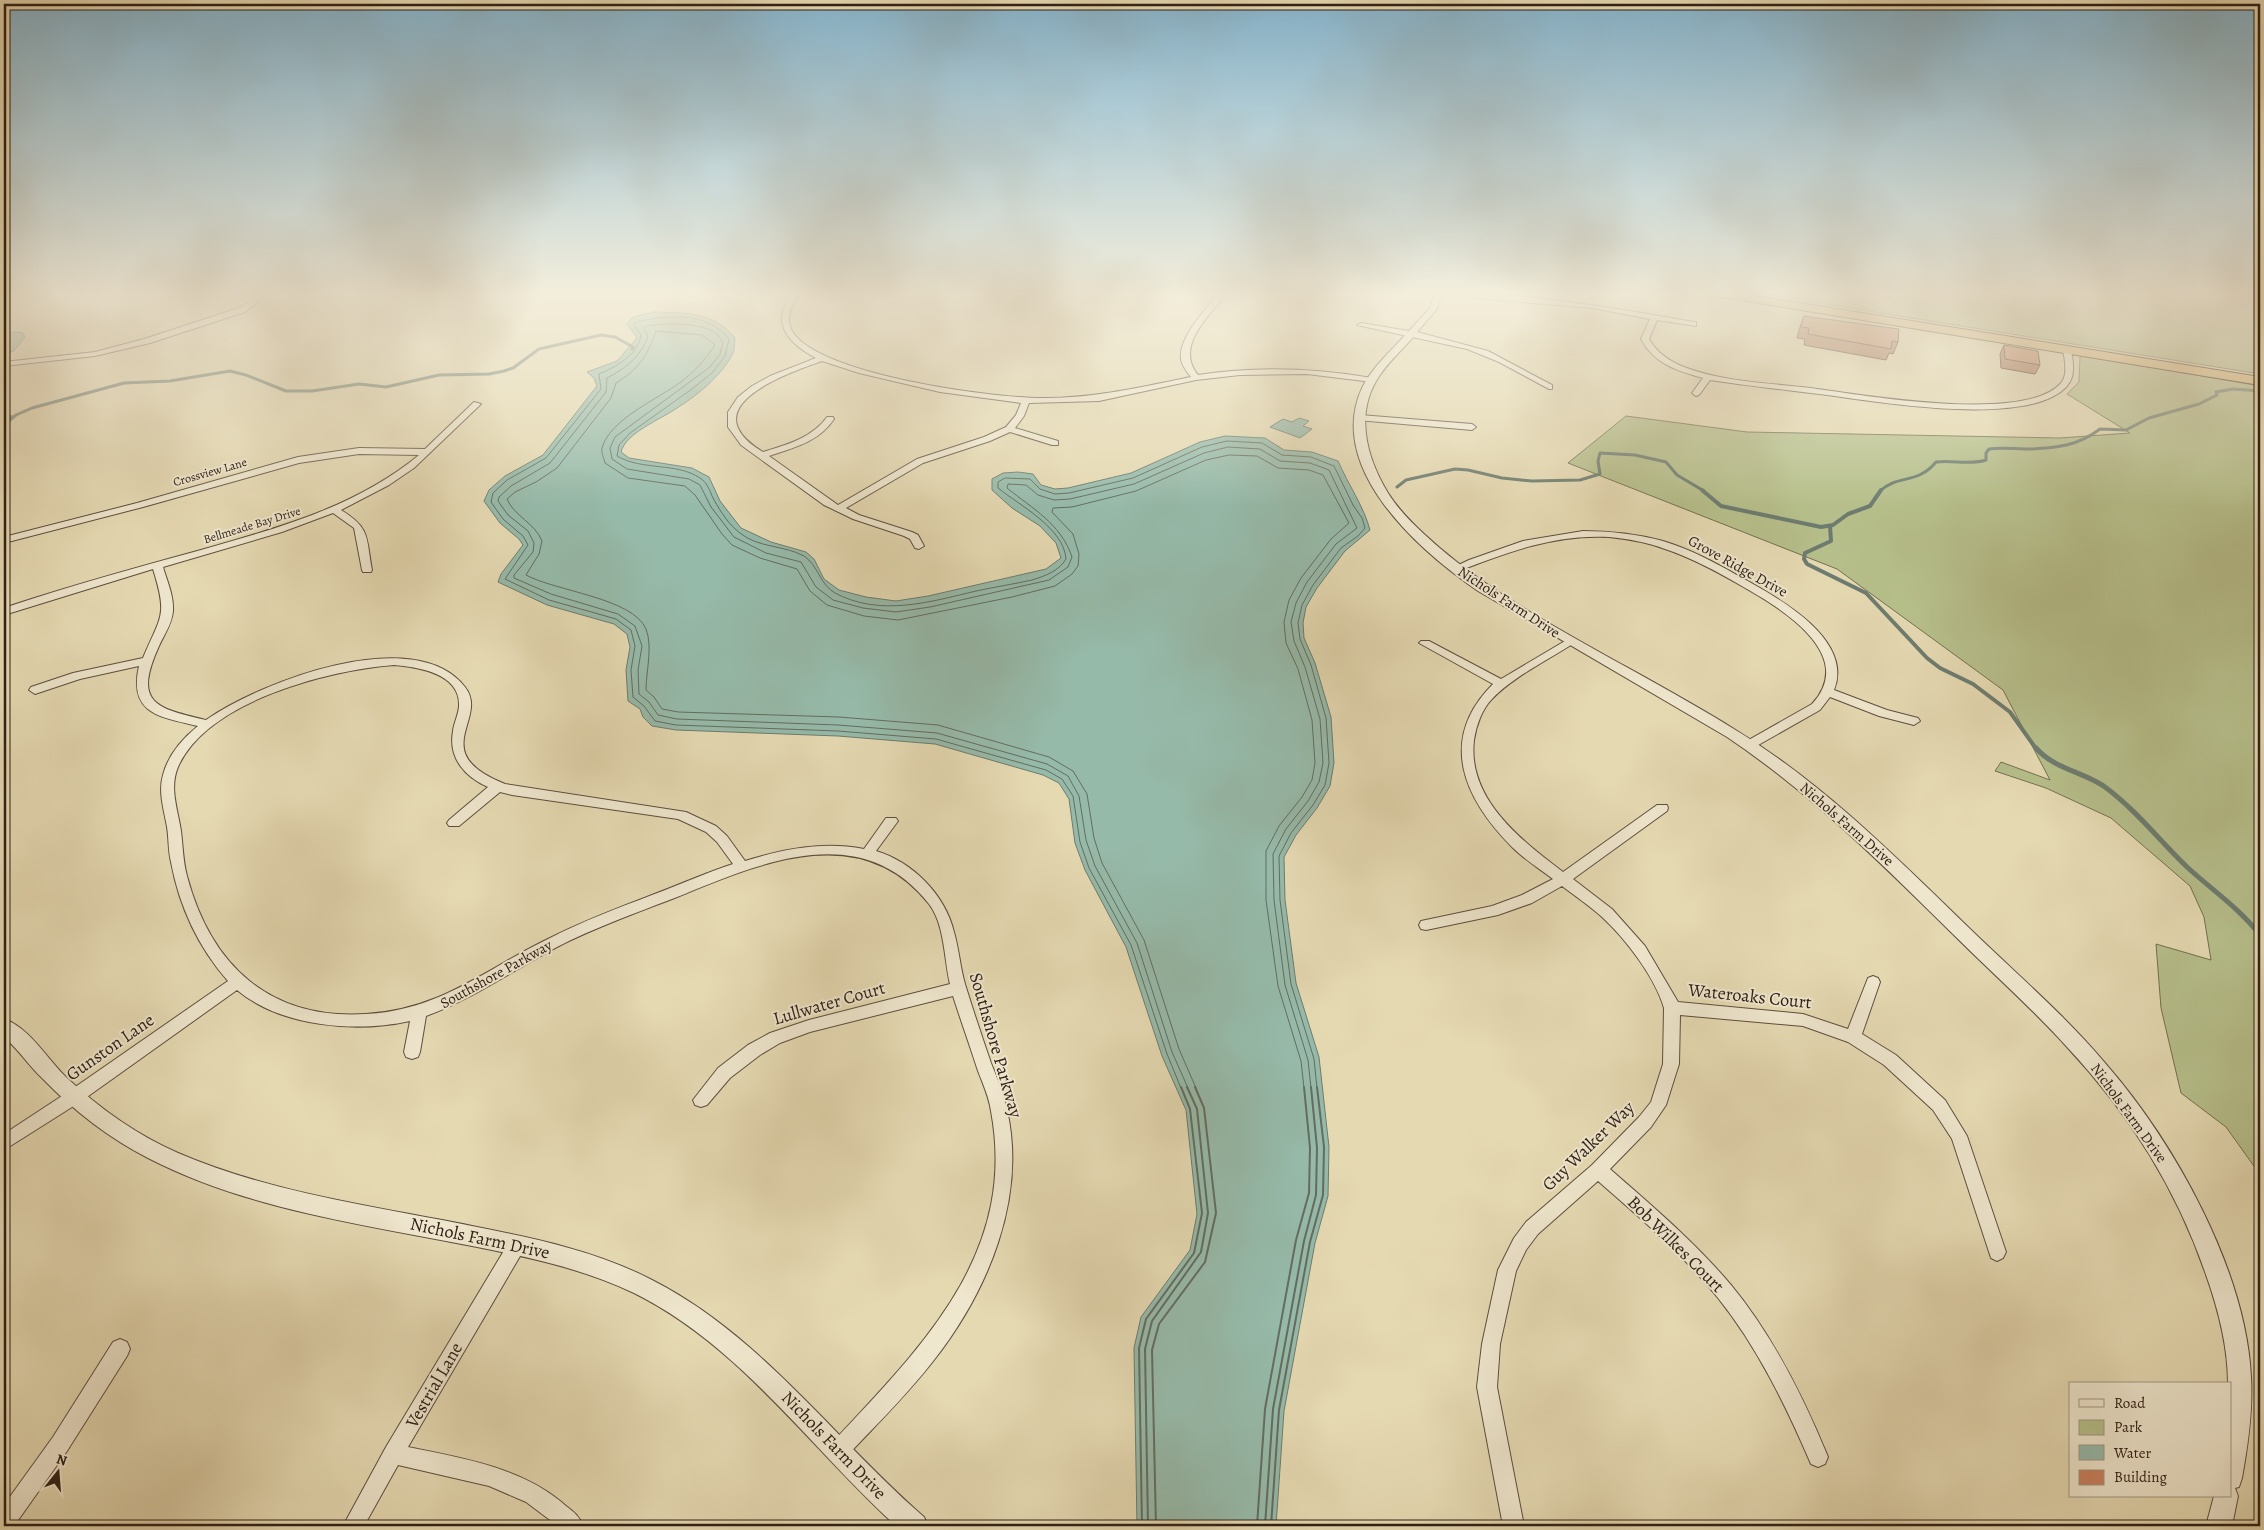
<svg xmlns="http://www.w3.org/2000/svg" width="2264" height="1530" viewBox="0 0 2264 1530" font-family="Alegreya,serif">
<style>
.green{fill:#b6bf8b;stroke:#737051}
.water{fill:#96baaa;stroke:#6d7c6f}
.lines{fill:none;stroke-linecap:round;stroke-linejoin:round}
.shore-far1{stroke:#636d60;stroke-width:1}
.shore{stroke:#636d60;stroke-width:2}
.stream-far2{stroke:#6d7c6f;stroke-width:3}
.stream-far1{stroke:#6d7c6f;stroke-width:4}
.stream{stroke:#6d7c6f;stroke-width:5}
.minor-casing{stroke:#5d4e3e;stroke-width:2}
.tertiary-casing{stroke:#5d4e3e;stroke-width:2}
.trunk-casing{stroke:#302017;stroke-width:2}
.minor{fill:#eee6cd;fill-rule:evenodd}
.tertiary{fill:#eee6cd;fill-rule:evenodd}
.trunk{fill:#e2bc79;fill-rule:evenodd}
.wall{fill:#ad6f53;stroke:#302017}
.building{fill:#c98160;stroke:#302017}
.labels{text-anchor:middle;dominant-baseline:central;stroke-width:4;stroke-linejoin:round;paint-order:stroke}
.far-street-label{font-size:12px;fill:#302017;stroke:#eee6cd}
.street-label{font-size:15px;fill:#302017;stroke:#eee6cd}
.near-street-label{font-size:18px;fill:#302017;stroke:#eee6cd}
</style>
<rect width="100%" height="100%" fill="#e5d9b2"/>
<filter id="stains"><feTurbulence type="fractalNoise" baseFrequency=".004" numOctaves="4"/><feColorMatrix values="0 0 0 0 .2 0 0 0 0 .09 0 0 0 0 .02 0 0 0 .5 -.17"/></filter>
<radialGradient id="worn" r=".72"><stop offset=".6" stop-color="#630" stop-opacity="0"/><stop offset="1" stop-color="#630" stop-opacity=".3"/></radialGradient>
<g class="green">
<path d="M1750 292H2260V374Z"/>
<path d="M2080 355 2260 386V1188L2256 1169 2226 1127 2181 1093 2161 1008 2156 944 2211 960 2204 917 2190 886 2111 818 2046 788 1995 771 2001 762 2050 780 2003 690 1837 569 1568 463 1626 416 1747 432 2060 438 2130 433 2067 394 2079 382Z"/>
</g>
<g class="water">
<path d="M653 312C684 313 714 311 735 338 734 343 735 349 733 353 722 376 695 397 674 410 659 420 626 433 621 452L629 458 692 468 709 477 720 501 741 528 771 542 806 552 814 559 824 579 839 590 866 597 896 601 928 596 1046 569 1061 558 1056 543 1040 526 1012 508 992 490V479L1003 473 1018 472 1033 474 1041 485 1055 489 1068 488 1131 473 1200 442 1225 436 1265 438 1284 450 1312 452 1338 461C1348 484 1364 507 1370 530L1345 551 1317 588 1306 607 1303 623 1304 638 1315 663 1331 717 1334 763 1330 786 1317 808 1296 835 1284 857 1285 900 1296 983 1319 1057 1329 1147 1328 1196 1315 1243 1284 1411 1276 1526H1137L1134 1348 1141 1317 1190 1250 1197 1214 1186 1110 1162 1056 1126 947 1085 870 1075 843 1069 799 1059 783 1043 775 935 744 838 736 676 730 652 726 643 717 640 709 628 701 626 670 630 647 627 634 614 624 547 605 498 582 501 574 523 545 519 539 500 523 484 501 489 490 505 476 543 455 597 386 594 378 587 372 617 361 637 338 627 324 633 317Z"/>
<path d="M15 332 23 333 25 337 14 351 4 354V333Z"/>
<path d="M1299 418 1309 421 1303 426 1312 429 1300 438 1270 427 1283 419 1292 422Z"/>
</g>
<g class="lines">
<g class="shore-far1">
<path d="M1181 1088 1167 1054 1131 945 1089 868 1080 842 1073 796 1062 779 1046 770 936 739 838 731 676 725 655 721 644 706 633 697 631 670 635 646 631 630 616 619 549 600 505 579 528 545 523 536 503 519 491 502 493 493 507 480 546 458 601 389 599 374C616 367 638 355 641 335L634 325 636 322C667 315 707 311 729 339L725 356 712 373 692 389 630 433 619 445 617 456C643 471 676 462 700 478 708 483 710 492 714 500 721 512 729 525 740 533 758 548 784 545 804 556 818 565 820 585 835 593 880 617 930 602 976 591 995 587 1014 584 1032 580 1045 576 1059 571 1066 559 1064 528 1019 505 998 488V482L1005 478 1030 479 1040 489 1055 494 1069 493 1133 478 1202 447 1227 441 1262 443 1282 455 1311 457 1334 466 1353 505 1362 518 1365 528 1358 536 1341 548 1313 585 1302 605 1298 623 1300 639 1311 665 1326 718 1329 763 1325 785 1313 805 1291 833 1279 856 1280 900 1291 984 1314 1059 1317 1088"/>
<path d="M1188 1088 1172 1052 1137 943 1095 866 1086 840 1079 796 1068 776 1047 764 937 733 838 725 677 719 658 715 649 702 639 694 638 670 642 646 635 626 618 614 551 594 514 578V575L533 552 534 543 528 531 508 515 498 501 499 497 511 486 550 463 606 392 607 378C625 369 641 356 648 337L644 328 646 326C666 323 715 320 723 343L720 354 710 367 615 437 610 448 612 459 627 469 689 479 700 485 711 507 734 537 766 553 801 562 816 587 833 600 863 608 896 612 930 607 1049 580 1068 567 1072 557C1061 524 1033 509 1007 488L1008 484 1026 485 1038 495 1054 500 1070 499 1134 484 1204 453 1228 447 1260 449 1280 461 1310 463 1329 470 1357 528 1336 544 1307 582 1296 603 1291 622 1294 641 1305 667 1320 719 1323 763 1319 782 1308 801 1286 829 1273 854 1274 900 1285 985 1308 1060 1311 1088"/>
<path d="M1196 1088 1179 1049 1144 940 1102 863 1094 838 1087 794 1073 771 1049 757 938 725 839 717 678 712 662 709 654 697 646 690C646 671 653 647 646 629 633 598 555 591 526 575L539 554 542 541C535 523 514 516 507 499L515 492 536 482 557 468 611 398 616 383C638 370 648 355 656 331L702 335 715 345C706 359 694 372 681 382 658 399 610 419 602 448 601 453 604 458 605 463L628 478 685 486 695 495 722 534 732 545 760 558 797 569 810 591 827 605 864 616 898 620 1012 597 1055 586 1072 574 1078 566 1079 554 1073 534 1052 512 1053 508 1072 507 1136 491 1206 460 1229 455 1257 456 1278 468 1309 470 1323 475 1349 523 1331 539 1301 578 1289 600 1284 622 1286 643 1298 669 1312 720 1315 763 1312 780 1302 797 1279 826 1266 851V900L1278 986 1301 1061 1304 1088"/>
</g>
<g class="shore">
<path d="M1142 1526 1139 1348 1146 1319 1194 1253 1202 1213 1190 1109 1181 1087"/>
<path d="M1148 1526 1145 1349 1152 1321 1201 1252 1208 1213 1197 1109 1187 1087"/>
<path d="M1156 1526 1152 1350 1159 1324 1205 1262 1216 1213 1204 1108 1195 1087"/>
<path d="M1257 1526 1265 1409 1296 1240 1309 1193 1310 1148 1304 1087"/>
<path d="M1265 1526 1273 1409 1304 1241 1316 1195 1317 1148 1311 1087"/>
<path d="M1271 1526 1279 1410 1310 1242 1323 1195 1324 1147 1317 1087"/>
</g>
<g class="stream-far2">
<path d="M2245 292 2260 303"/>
<path d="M4 416 13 417"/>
<path d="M4 425 16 415 32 408 124 383 170 381 230 371 246 375 286 391H312L359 384 386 387 439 375 489 374 504 371 513 368 539 349 601 335 615 337 633 347 632 349"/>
<path d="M1397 487 1406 480 1455 469 1468 470 1502 478 1532 481 1580 480 1600 474 1598 461 1600 453 1635 455 1666 462 1677 475 1704 491"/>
<path d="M1880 491C1898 474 1917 485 1936 462 1951 460 1973 465 1986 460V453L1989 449C2003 447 2015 449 2029 449 2056 448 2078 446 2100 429L2126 430 2149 418 2199 404 2217 395 2216 392 2233 389 2260 391"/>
</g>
<g class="stream-far1">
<path d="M1702 490 1721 506 1821 527 1833 525 1848 514 1870 506 1881 490"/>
<path d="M1830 526 1831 541 1805 553 1804 559 1807 564 1866 593 1927 658 1940 668 1973 684 2010 712 2037 750"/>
</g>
<path class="stream" d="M2036 748C2054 769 2084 772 2105 787 2136 810 2160 841 2187 867 2212 890 2239 908 2260 935"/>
<g class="minor-casing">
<g id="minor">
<path d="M229 292H238L258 302 245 312 150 343 95 356 4 366V362L95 352 144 339 239 308 249 302Z"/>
<path d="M795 292H802C794 302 786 312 790 326 804 374 999 399 1045 398 1095 398 1142 387 1191 377 1187 372 1182 366 1181 359 1178 338 1207 307 1221 292H1228C1210 315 1174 346 1198 375 1257 366 1314 368 1372 378L1376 380 1372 382 1307 374 1240 375 1196 380 1099 401 1029 403 1024 416 1015 428 1058 441V445H1052L1010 432 990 441 923 463 846 508 859 515 912 532 918 535 924 546 919 549 915 548 910 539 904 536 853 519 824 505 741 445 728 427V412L738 397 752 386 770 376 816 358C787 343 768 320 795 292ZM822 361 859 373 940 392 1021 403 1016 415 1006 427 984 437 917 459 838 505 769 456C793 448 819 442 834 419L833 417H827C812 438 786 445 763 452 753 446 743 439 738 428 723 394 800 369 822 361Z"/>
<path d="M1426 292C1516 292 1605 306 1693 322H1696V326L1657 320 1649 339C1657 353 1669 361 1684 367 1723 382 1769 383 1811 388 1861 395 2026 424 2061 383 2068 375 2065 360 2063 350L2067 348 2071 350C2073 362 2076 376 2067 386 2030 428 1878 402 1827 395 1788 390 1749 386 1710 380L1699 395 1696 396 1692 393 1703 378C1678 371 1654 364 1641 339L1650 319 1592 308 1441 295 1437 309 1417 332 1488 351 1552 385V389H1549L1499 362 1467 349 1357 325 1361 323 1409 331 1430 308 1434 295Z"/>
<path d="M474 402 481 404 414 468 389 485 341 510C371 528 366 538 372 570L371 572H363L362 570 354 528 333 513 282 532 163 567C167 581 174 596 173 611 172 624 164 635 159 646 133 703 155 708 206 720 260 682 415 622 465 687 490 719 425 752 505 784L686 812 716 826 727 836 745 861C784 849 823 841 864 849L886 818H896L898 821 876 851C913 862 945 895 954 932 959 949 960 967 965 984 973 1010 982 1037 991 1063 997 1078 1004 1094 1007 1110 1027 1198 988 1291 934 1360 907 1395 875 1426 845 1458L838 1461 831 1458 828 1451 831 1444C920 1348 1018 1255 991 1111 989 1097 983 1084 978 1071 970 1046 961 1021 953 996L810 1032 780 1043 760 1055 730 1078 707 1105 701 1107 695 1105 693 1100 718 1068 748 1045 770 1033 809 1020 950 984C944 959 945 925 929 904 860 816 756 865 672 899 633 914 594 928 557 947 513 970 473 999 426 1016L420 1052 418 1057 412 1059 406 1057 404 1052 410 1021C356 1033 281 1027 237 990L80 1102 4 1150V1134L68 1092 228 981C198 947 179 905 171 862 168 850 169 839 167 827 164 810 158 792 163 775 168 755 183 738 198 726 160 717 128 714 139 666L80 679 35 694 29 690 31 687 73 673 143 658C161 615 168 617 153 569L4 615V608C69 586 135 568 201 550 278 528 356 507 419 455L359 454 299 463 143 507 4 543V537L137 503 298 457 359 448 425 449ZM394 665C417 667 460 673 459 705 459 714 454 722 453 731 448 758 465 777 488 787L449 820 447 823 449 826H459L500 792 512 795 678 819 706 832 717 842 733 864C705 873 679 885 652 895 618 908 583 921 550 938 485 969 441 1010 366 1014 270 1020 211 966 187 876 183 861 183 847 181 831 178 810 169 788 178 767 207 701 329 670 394 665Z"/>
<path d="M1360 415 1472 424 1476 427 1472 430 1357 420V416Z"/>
<path d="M1583 531C1610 531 1637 534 1663 541 1693 550 1719 565 1746 580 1780 599 1854 640 1834 690L1887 710 1918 718 1920 721 1914 725 1879 716 1830 697 1820 710 1753 748H1745L1743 745 1745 742 1812 704C1859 653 1777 606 1740 585 1716 571 1692 558 1665 549 1647 542 1628 539 1609 537 1556 534 1507 552 1459 571L1455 572 1450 569 1469 560 1523 541Z"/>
<path d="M1570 638 1574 639 1576 641 1574 643C1548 660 1513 677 1492 699 1482 709 1476 726 1474 740 1467 799 1521 840 1563 872L1657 805H1667L1668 808 1667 811 1573 879 1612 909 1645 946 1678 1002 1803 1014 1848 1029 1868 978 1873 976 1878 978 1880 982 1862 1034 1896 1055 1945 1100 1967 1136 2006 1252 2003 1258 1997 1261 1991 1258 1952 1139 1933 1110 1884 1065 1848 1042 1803 1026 1680 1015 1679 1064 1666 1105 1651 1127 1610 1169C1652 1206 1695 1242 1731 1285 1773 1336 1803 1396 1828 1457L1825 1464 1818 1467 1811 1464C1786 1406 1758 1348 1718 1298 1683 1254 1640 1218 1598 1181L1538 1234 1526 1250 1516 1271 1500 1344 1497 1387 1524 1526H1503L1477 1387 1482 1344 1498 1270 1514 1238 1526 1222 1592 1165 1639 1117 1651 1102 1663 1064 1664 1008C1655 977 1625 938 1602 917 1590 906 1575 896 1562 886L1532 903 1498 915 1426 930 1421 929 1419 925 1421 921 1492 906 1522 895 1553 879C1540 869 1525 860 1513 848 1464 799 1437 740 1493 684L1419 643 1421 641H1429L1501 679Z"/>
<path d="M517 1236 523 1239 526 1245 523 1251 408 1447C463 1458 524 1468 566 1506 574 1512 580 1517 583 1526H558L526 1502 489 1486 398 1465 364 1526H343L386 1447 511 1239Z"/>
<path d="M120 1339 127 1342 130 1349 127 1356 67 1451 14 1526H4V1505L53 1437 113 1342Z"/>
</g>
</g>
<g class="tertiary-casing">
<g id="tertiary">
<path d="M1411 331 1416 334C1404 348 1390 360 1380 375 1354 412 1366 457 1388 493 1398 509 1410 521 1424 534 1468 575 1518 606 1571 636 1625 667 1681 696 1734 729 1821 782 1893 854 1966 925 2013 971 2063 1013 2105 1063 2174 1142 2246 1270 2251 1377 2253 1411 2248 1445 2242 1478L2239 1487 2235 1488 2238 1496 2232 1526H2206L2214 1496H2230V1384H2228C2228 1346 2218 1308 2205 1272 2176 1188 2128 1112 2067 1047 2032 1008 1993 974 1956 937 1883 865 1812 794 1727 737L1478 591C1420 551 1325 469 1362 388 1372 367 1392 350 1408 332Z"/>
<path d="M4 1019C30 1028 47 1059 67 1078 99 1108 137 1135 178 1153 271 1193 373 1206 472 1226 533 1238 597 1251 652 1280 762 1336 833 1438 924 1517L928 1526H896C810 1448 741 1346 634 1293 582 1268 523 1256 467 1245 360 1224 247 1209 148 1158 109 1138 74 1111 43 1079 29 1066 19 1050 4 1037Z"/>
</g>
</g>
<g class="trunk-casing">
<path id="trunk" d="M1703 292H1732L2260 377V385L1709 295Z"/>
</g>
<use href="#minor" class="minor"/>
<use href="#tertiary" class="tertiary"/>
<use href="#trunk" class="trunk"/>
</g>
<g class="wall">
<path d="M1804 316 1898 342 1893 354 1889 353 1886 360 1804 345 1805 339 1797 338 1800 327Z"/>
<path d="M2004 345 2040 365 2035 374 2001 368 2000 354Z"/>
</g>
<g class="building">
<path d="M1804 316 1899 329 1898 342 1892 341 1891 349 1808 334 1809 328 1801 327Z"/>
<path d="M2004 345 2038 351 2040 365 2005 359Z"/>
</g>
<linearGradient id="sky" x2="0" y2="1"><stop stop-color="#87b6cf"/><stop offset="0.58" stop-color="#f3eedc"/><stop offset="1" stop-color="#f3eedc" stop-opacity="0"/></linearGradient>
<rect width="2264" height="506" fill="url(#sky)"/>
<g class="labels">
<g class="far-street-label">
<text transform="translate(210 472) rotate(-16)">Crossview Lane</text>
<text transform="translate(252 525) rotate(-17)">Bellmeade Bay Drive</text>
</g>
<g class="street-label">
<text transform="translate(1738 566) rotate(29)">Grove Ridge Drive</text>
<text transform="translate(1509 602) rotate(33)">Nichols Farm Drive</text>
<text transform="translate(1847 824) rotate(41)">Nichols Farm Drive</text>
<text transform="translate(496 974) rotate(-29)">Southshore Parkway</text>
<text transform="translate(2129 1113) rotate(54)">Nichols Farm Drive</text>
</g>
<g class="near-street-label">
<text transform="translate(1750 996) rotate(6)">Wateroaks Court</text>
<text transform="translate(829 1003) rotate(-16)">Lullwater Court</text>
<text transform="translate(996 1045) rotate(74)">Southshore Parkway</text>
<text transform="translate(110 1047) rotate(-35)">Gunston Lane</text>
<text transform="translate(1588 1146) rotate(-44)">Guy Walker Way</text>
<text transform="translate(480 1238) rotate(12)">Nichols Farm Drive</text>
<text transform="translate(1676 1244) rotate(45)">Bob Wilkes Court</text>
<text transform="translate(434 1385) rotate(-60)">Vestrial Lane</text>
<text transform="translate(834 1445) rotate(46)">Nichols Farm Drive</text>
</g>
</g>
<rect width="2264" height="1530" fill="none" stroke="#e5d9b2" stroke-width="20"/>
<rect x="5" y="5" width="2254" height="1520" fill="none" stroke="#302017" stroke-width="2.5"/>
<rect x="10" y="10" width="2244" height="1510" fill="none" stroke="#302017"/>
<rect x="2069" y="1382" width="162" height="115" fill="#eee6cd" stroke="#a29784"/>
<rect x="2079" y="1399" width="25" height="8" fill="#eee6cd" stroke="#a29784"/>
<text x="2114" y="1408" font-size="15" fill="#302017">Road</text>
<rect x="2079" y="1420" width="25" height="15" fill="#b6bf8b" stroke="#a29784"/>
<text x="2114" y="1432" font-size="15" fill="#302017">Park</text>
<rect x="2079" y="1445" width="25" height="15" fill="#96baaa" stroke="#a29784"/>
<text x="2114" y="1458" font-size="15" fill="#302017">Water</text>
<rect x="2079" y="1470" width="25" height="15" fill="#c98160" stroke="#a29784"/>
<text x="2114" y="1482" font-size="15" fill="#302017">Building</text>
<g transform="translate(58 1472) rotate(17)" stroke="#eee6cd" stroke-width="4" paint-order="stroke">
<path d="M0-4L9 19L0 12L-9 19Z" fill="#302017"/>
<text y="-8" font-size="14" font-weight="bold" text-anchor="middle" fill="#302017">N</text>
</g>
<rect width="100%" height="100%" filter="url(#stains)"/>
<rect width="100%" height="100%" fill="url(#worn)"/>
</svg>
